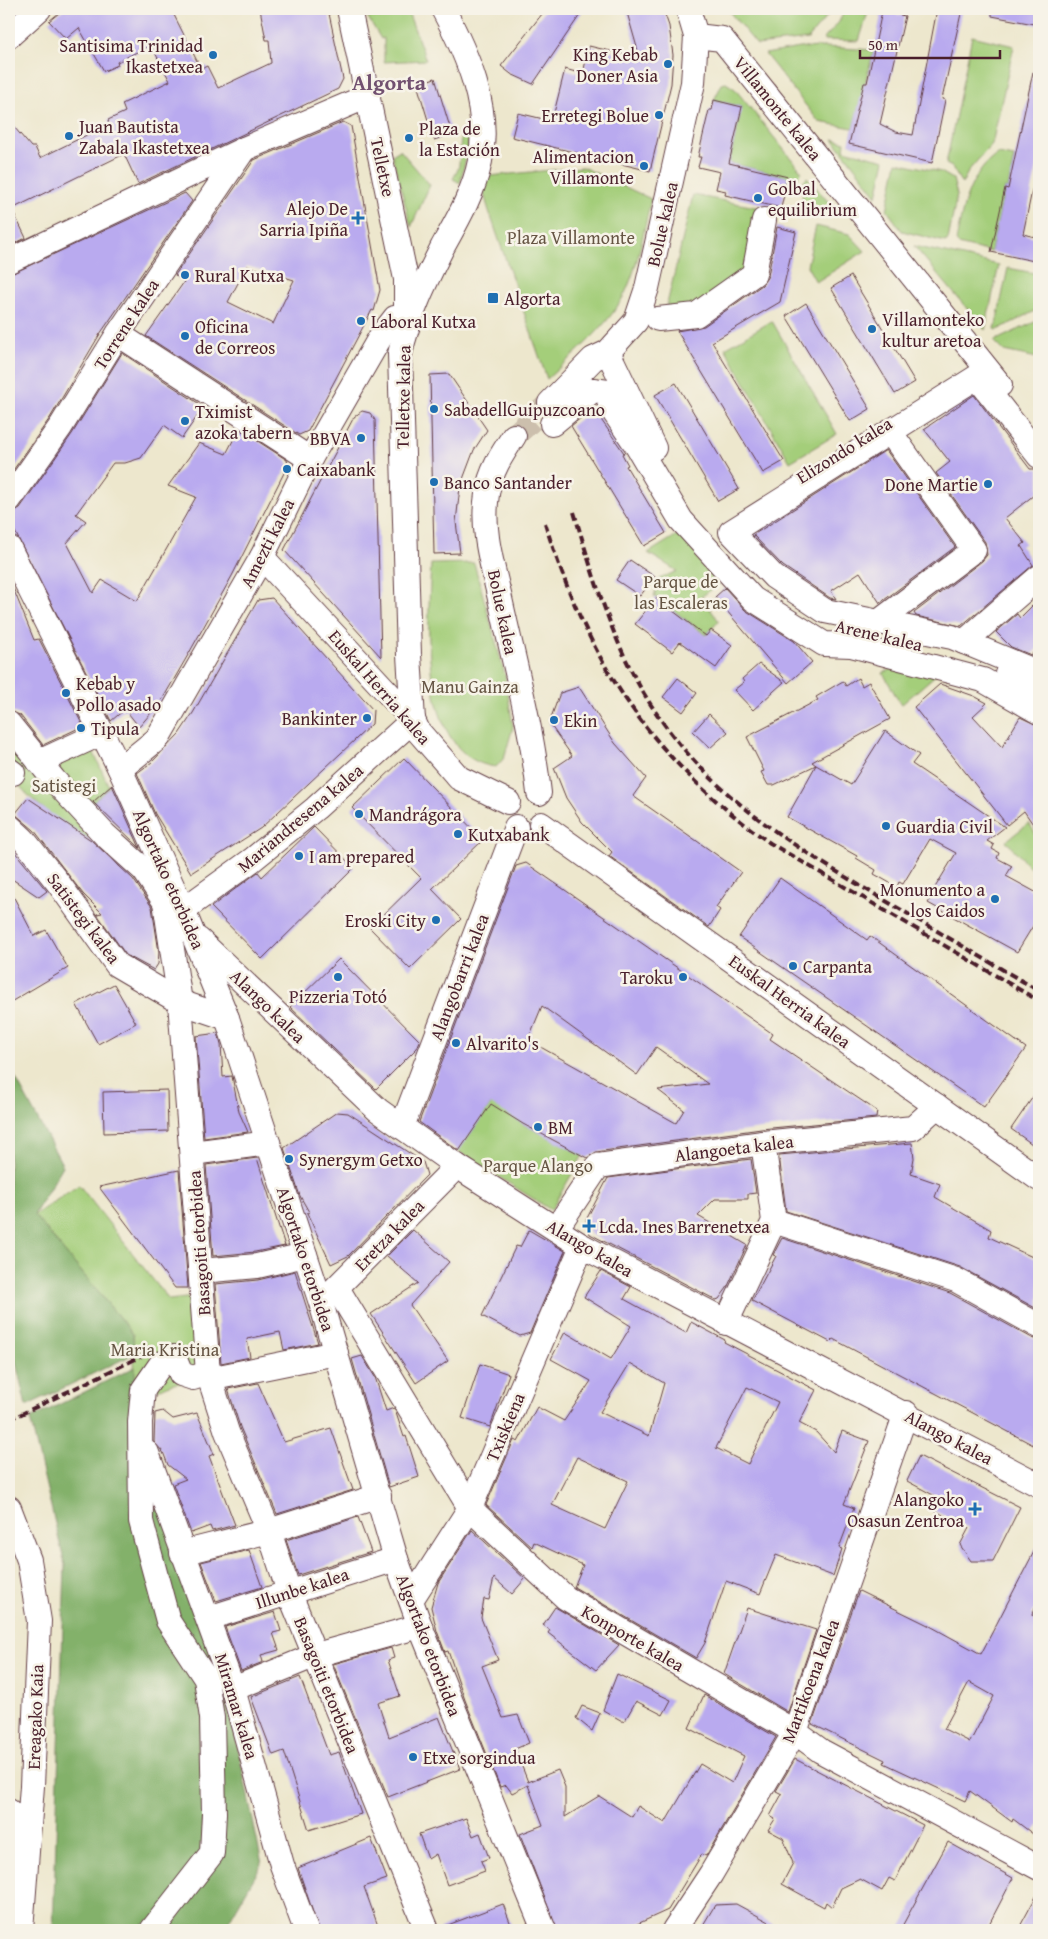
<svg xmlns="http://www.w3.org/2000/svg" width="1048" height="1939" viewBox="0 0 1048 1939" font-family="'Gentium Book Plus',serif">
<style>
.green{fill:#a4ce7a;stroke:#777652}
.forest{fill:#83b16a;stroke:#66684a}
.building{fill:#b9aaef;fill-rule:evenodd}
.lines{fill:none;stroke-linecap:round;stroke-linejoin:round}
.minor-tunnel{stroke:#ccbfad;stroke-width:24;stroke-dasharray:24 12;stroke-linecap:butt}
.minor-casing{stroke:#623d43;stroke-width:26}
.minor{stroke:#fff;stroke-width:24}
.rail{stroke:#4a1f2b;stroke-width:4;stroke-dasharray:8 4;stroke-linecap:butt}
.poi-dot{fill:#1f6fb2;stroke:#f7f3e8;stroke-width:2}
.labels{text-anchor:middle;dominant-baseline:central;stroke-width:5;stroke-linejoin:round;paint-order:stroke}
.poi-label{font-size:18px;fill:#4a1f2b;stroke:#f7f3e8;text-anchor:start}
.street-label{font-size:18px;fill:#4a1f2b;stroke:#f7f3e8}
.park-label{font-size:18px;fill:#655443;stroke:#f7f3e8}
.district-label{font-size:22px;font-weight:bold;fill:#715070;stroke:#f7f3e8}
</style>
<rect width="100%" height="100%" fill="#f7f3e8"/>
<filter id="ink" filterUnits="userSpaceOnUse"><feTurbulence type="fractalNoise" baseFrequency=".02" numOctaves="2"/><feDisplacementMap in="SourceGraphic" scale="10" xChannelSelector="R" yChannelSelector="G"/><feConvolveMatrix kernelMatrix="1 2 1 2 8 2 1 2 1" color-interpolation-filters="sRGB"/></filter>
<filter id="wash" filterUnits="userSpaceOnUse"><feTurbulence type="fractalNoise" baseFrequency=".0096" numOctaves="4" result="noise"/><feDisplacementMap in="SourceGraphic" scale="20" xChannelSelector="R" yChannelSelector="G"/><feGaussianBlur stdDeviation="1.12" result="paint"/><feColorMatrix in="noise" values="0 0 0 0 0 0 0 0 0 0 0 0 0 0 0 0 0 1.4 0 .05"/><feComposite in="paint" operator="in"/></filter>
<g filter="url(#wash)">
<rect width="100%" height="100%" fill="#ede7cd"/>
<g class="green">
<path d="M368 9H407L426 60 384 62V38L381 39 364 11Z"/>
<path d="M727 9H833L808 39 757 45Z"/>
<path d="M845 9H869L859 41 823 40 839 22Z"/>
<path d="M972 36 1014 46 992 144 969 170 962 184 952 167 946 164Z"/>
<path d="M825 47 874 50 853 128 819 122 765 54 800 48Z"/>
<path d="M726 83 735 89 802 172 793 181H787L788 177 729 163 742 107 714 100 722 84Z"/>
<path d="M469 122 468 149 460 183 453 179C455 174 459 169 459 164 461 151 458 131 469 122Z"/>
<path d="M833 139 845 142 844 150 885 160 877 196Z"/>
<path d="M400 150 430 185 411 227 392 155Z"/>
<path d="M998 154 1014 157 1008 189 1005 188 991 252 958 244 956 241C963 207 968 175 998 154Z"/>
<path d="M897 162 941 172 953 179 957 195 948 240 945 242 902 231 887 210Z"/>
<path d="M583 167 651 199C644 229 639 263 626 291 611 324 573 355 547 379L489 211 479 177Z"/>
<path d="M807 177 831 205 818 213 799 210 803 194 800 185Z"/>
<path d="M693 195 761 208 745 285 663 321Z"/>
<path d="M816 226 849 234 865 251 816 282 807 266Z"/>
<path d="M914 246 999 265 985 330Z"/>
<path d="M1008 268 1039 274V309L997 330 995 329Z"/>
<path d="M1039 320V345L1037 358 1004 351 994 341Z"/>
<path d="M772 321 837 434 790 462 725 348Z"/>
<path d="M682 532 719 584 701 597 719 621 706 635 654 596 659 579 677 571 648 553Z"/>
<path d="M474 563 505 675 513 727 504 758 496 767C417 758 428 621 431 564Z"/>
<path d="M901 665 939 672 901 705 883 673Z"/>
<path d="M89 742 109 787 89 806V839C63 821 9 794 9 758L22 747 47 759Z"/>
<path d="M1029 823 1039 840V877L1006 841Z"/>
<path d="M493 1101 523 1124 583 1155 551 1210 458 1151Z"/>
<path d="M79 1185 169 1300 194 1297 198 1385C181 1382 173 1382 158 1390L135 1386 133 1334 34 1215Z"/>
</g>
<g class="forest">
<path d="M9 1066 63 1166 34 1215 133 1334 134 1354 26 1406 9 1332Z"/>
<path d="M135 1367V1386L228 1700 262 1864 224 1930H53L65 1565 30 1419Z"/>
</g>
<g id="blocks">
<g class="building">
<path d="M64 9H171L201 69 207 66 218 88 271 63 269 40H266L260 9H328L343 79 338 89 138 184 124 154 12 209 26 238 9 246V121L31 147H35L40 158 109 124 108 120 125 112 122 104 170 81 151 45 117 62 118 65 104 71 79 28 66 39 49 21Z"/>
<path d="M546 9H584L533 84 511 74 501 66Z"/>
<path d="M626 9H663L669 26 673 55 671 84 650 171 512 137 518 113 552 121 565 69 583 74 589 46 640 58Z"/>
<path d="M937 9H962L942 99 945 100 932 163 849 144 864 83H867L882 11 905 16 880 124 896 132 913 135Z"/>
<path d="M992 9H1039V25L992 16Z"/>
<path d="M1033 72 1039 73V157L1023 234 1039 238V262L991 252 1005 188 1008 189Z"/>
<path d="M435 78 452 134 434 140 417 84Z"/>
<path d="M714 100 742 107 729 163 788 177 781 208 725 195 726 191 716 189 720 172 698 167 701 157H698L709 110H712Z"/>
<path d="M343 122 351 126 380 290 374 311 372 310 308 431 299 435 146 336 184 282 175 275 254 160ZM247 266 294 280 273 324 228 302Z"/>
<path d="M185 193 192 201 100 334 50 418 9 476V275Z"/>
<path d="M777 227 796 232 780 302 712 342 784 461 763 473 677 331 704 326 762 285 768 276Z"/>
<path d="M851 276 915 382 895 394 831 288Z"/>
<path d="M806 303 870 409 850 421 786 316Z"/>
<path d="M122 353 204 407 182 438 164 425 141 458 125 463H113L76 514 86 521 67 543 93 593 102 580 137 601 196 497 168 486 199 443 226 454 239 429 287 460 288 465 232 576 188 655 162 700 139 727 125 709 111 721 9 520V514L20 508 72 434Z"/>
<path d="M449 374 487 430 474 450 460 487 456 522 460 553 434 554 430 375Z"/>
<path d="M676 383 739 489 718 501 655 395Z"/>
<path d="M974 395 1030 469H1039V491L1005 518 1025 543 1021 546 1033 565 961 626 916 616 914 613 982 561 987 555 985 542 936 473 950 462 924 429Z"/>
<path d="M593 408 624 453 622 454 628 465 626 466 666 533 644 546 571 426Z"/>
<path d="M362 411 370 413 375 420 381 657 284 550 354 417Z"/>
<path d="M886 450 955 547 880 603 860 572 831 591 836 599 830 598 783 566 753 535Z"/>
<path d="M630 560 655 577 640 596 616 580Z"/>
<path d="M9 578 34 640 39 639 83 726 43 745 20 715 9 711Z"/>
<path d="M725 588 745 610 794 641 812 662 788 683 715 597Z"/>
<path d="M272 598 373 710 372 724 261 828 191 873 155 814 137 773 152 762 179 734 193 713 258 600Z"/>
<path d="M656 598 706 636 711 630 732 645 716 668 680 642 672 652 635 624Z"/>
<path d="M1039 599V647L1031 655 1011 647 996 632 1017 614 1020 618Z"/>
<path d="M759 664 784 682 753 710 734 690 744 682 742 679Z"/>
<path d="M678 678 697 693 683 712 663 697Z"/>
<path d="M858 678 862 686 869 682 890 719 812 762 816 765 774 785H768L761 772 764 771 747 737 818 700 816 697 843 681 846 686Z"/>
<path d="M940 684 974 696 987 703 973 716 1002 747 1020 717 1039 726V833L1024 811 1007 825 914 707Z"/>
<path d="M579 687 615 743 646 778 633 796 741 872 716 907 720 910 709 927 609 856 612 852 582 822 566 798 554 768 572 756 549 723 560 693Z"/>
<path d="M709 714 728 732 710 748 693 732Z"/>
<path d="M885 731 919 755 912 764 1005 827 987 841 994 845 992 849 999 853 997 858 1012 866 1006 876 1039 894V916L1017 952 928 903 930 900 928 899 956 853 930 839 903 884 899 882 897 887 874 874 876 870 856 858 857 856 787 817 816 765 851 785Z"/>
<path d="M404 758 483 840 432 889 461 919 410 969 370 928 421 878 352 808Z"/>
<path d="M112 785 140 848 93 802Z"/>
<path d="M28 798 91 840 133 879 152 907 159 952 158 964 154 970 126 955 97 914 102 913 83 894 34 830 15 814Z"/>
<path d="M314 827 354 868 262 959 211 907 258 872 262 877Z"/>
<path d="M9 845 47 891 39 897 9 877Z"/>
<path d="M526 863 773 1034 770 1039 877 1111 876 1118 761 1129 596 1152 587 1158 523 1124 491 1104 459 1151 419 1122 516 866ZM542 1006 637 1075 656 1047 708 1084 658 1090 684 1110 676 1123 528 1040Z"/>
<path d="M780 878 867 940 870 936 1026 1048 984 1107 739 937Z"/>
<path d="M9 888 34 936 46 930 68 968 9 1003Z"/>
<path d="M339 959 420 1041 417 1048 376 1089 290 1007Z"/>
<path d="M114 984 136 1023 98 1044 76 1004Z"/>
<path d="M218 1033 221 1044 223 1077 232 1076 239 1112 248 1132 204 1138 196 1036Z"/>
<path d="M1039 1088V1149L1011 1129Z"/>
<path d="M167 1090 168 1131 104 1133 103 1092Z"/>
<path d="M337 1112 348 1113 423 1162 427 1175 348 1256 331 1264 307 1213 309 1212 300 1196 284 1148Z"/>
<path d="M912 1143 914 1158 911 1174 940 1184 935 1197 991 1230 989 1237 1039 1260V1310L960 1267 786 1211 779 1155Z"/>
<path d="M257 1158 285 1246 255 1252 213 1256 206 1165Z"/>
<path d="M751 1159 756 1193 748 1194V1199H715L698 1216 747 1245 727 1288 719 1299 716 1300 590 1234 586 1220 608 1178Z"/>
<path d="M179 1170 188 1288H175L99 1187Z"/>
<path d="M413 1230 449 1262 410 1305 448 1361 416 1383 371 1314 418 1283 387 1256Z"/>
<path d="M529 1230 565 1251 530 1333 520 1336 482 1316 516 1246 520 1247Z"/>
<path d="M782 1238 950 1293 1032 1338 1039 1340V1448L833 1339 830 1342 752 1301 776 1256 773 1255Z"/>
<path d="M295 1271 318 1343 284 1350 280 1332 247 1339 250 1357 221 1363 215 1284 258 1280Z"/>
<path d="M601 1271 631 1287 624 1299 686 1333 691 1322 725 1340 724 1342 816 1390 799 1423 816 1432 834 1452 842 1431 869 1441 844 1504 854 1508 839 1548 842 1549 833 1576 776 1555 760 1594 726 1581 705 1643 696 1658 574 1587 583 1565 534 1542 532 1547 486 1505 514 1440 518 1442 537 1407 564 1421 591 1381 551 1359 565 1332 611 1359 631 1326 584 1297ZM630 1363 664 1383 649 1436 600 1412ZM747 1387 778 1402 748 1464 716 1448ZM577 1457 628 1481 605 1529 552 1505Z"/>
<path d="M362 1356 375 1377 386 1411 394 1408 395 1410 404 1437 406 1436 419 1477 389 1487 352 1359Z"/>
<path d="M480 1364 509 1374 490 1427 462 1418Z"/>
<path d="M258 1383 284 1442 331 1428 353 1490 277 1514 240 1427 228 1389Z"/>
<path d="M163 1411 173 1419 197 1413 214 1454 209 1456 235 1525 212 1531 210 1526 191 1533 173 1484 186 1479 168 1465 163 1452 154 1442 155 1413Z"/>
<path d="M919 1456 1020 1507 993 1561H971L960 1545 969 1528 929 1508 935 1496 907 1481Z"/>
<path d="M358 1517 371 1552 298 1575 286 1540Z"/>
<path d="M472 1530 525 1579 512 1594 494 1578 489 1600 484 1599 481 1618 498 1660 482 1666 503 1718 518 1715 529 1743 515 1749 528 1782 558 1770 565 1787V1817L599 1796 632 1817 638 1806 665 1823 700 1764 732 1783 744 1756 689 1728 704 1695 776 1737 706 1856 702 1854 668 1910 624 1930H557L520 1834 543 1825 528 1785 512 1793 506 1785 500 1787 465 1700 448 1651 445 1652 437 1631 431 1607 438 1583Z"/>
<path d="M1039 1542V1598L1032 1615 1039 1619V1826L1033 1834 1013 1819 1012 1822 970 1791 965 1801 884 1763 885 1760 812 1724 859 1591 930 1626 981 1654ZM969 1682 994 1696 970 1742 944 1729Z"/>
<path d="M249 1550 262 1587 216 1601 201 1562Z"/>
<path d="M555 1607 619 1645 596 1670 548 1633 550 1630 543 1625Z"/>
<path d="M747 1608 816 1630 788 1712 724 1674Z"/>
<path d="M275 1612 281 1631 273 1633 279 1650 261 1655 263 1662 241 1671 225 1627Z"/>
<path d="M391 1648 394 1658 388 1660 400 1696 378 1703 389 1737 439 1717 460 1769 388 1797 333 1664Z"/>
<path d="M617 1674 671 1700 663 1715 636 1701 624 1722 603 1710Z"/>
<path d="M300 1677 329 1755 339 1752 361 1814 309 1830 284 1751 273 1755 251 1697Z"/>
<path d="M582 1706 600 1713 592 1731 576 1718Z"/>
<path d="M795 1759 923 1825 895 1881 889 1878 882 1891 860 1879 841 1888 832 1907 826 1902 824 1907 782 1884 793 1863 783 1838 768 1830 775 1819 770 1816 782 1794 776 1791Z"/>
<path d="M466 1818 473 1836 480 1833 489 1858 481 1861 485 1871 447 1885 436 1854 428 1859 419 1834Z"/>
<path d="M371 1838 387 1879 364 1887 378 1926 365 1930H319L298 1868Z"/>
<path d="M948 1842 1013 1878 986 1930H900Z"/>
<path d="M1039 1891V1930H1018Z"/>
<path d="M503 1904 513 1930H440V1928Z"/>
<path d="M736 1904 784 1930H700L715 1905Z"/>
</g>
</g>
</g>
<g filter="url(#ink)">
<use href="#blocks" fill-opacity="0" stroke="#623d43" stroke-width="1"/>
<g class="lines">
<path class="minor-tunnel" d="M514 436 550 403"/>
<g class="minor-casing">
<g id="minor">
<path d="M349 9 406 279V317"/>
<path d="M9 36 39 9"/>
<path d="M696 36 722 39 1000 385"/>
<path d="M9 261 244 149 368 96"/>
<path d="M658 319 696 315 754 274 764 220"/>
<path d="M118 334 310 459"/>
<path d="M608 352 654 448"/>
<path d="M550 403 593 359 608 352 636 321 647 288 693 83 696 36 688 9"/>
<path d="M552 424 593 390 608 392 610 406 637 446 681 520 753 599 824 644 851 645 983 680 1039 712"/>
<path d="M514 436C502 454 490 472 487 494 481 531 493 567 501 603 515 666 532 729 539 793"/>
<path d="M1039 456 977 377 731 532 774 577 825 611 952 637 1039 673"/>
<path d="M9 500 61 426 118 334 244 149"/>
<path d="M9 548 120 769 183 910 227 1018 321 1303 396 1559 420 1626 544 1930"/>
<path d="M262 557 413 720 418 731 459 778 508 802"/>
<path d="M877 623 974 550 890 432"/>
<path d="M964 642 1039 577"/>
<path d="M1007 674 1039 692"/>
<path d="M413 720 409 655 400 354C408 317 425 282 442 248 457 221 474 192 480 161 491 108 467 54 443 9"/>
<path d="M9 724 54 780 105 835 144 870 165 902 180 1002 208 1373 227 1432 269 1531 289 1592 427 1930"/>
<path d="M39 762 102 733"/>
<path d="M120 769 157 739 262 557 310 459 381 336 395 318 406 327"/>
<path d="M9 770 13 773"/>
<path d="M541 824 1039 1179"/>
<path d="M9 826 23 839 59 884 117 965 180 1002 227 1018"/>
<path d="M183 910 252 860 316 808 413 720"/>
<path d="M199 940 378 1110 457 1166 582 1246 1039 1485"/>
<path d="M402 1127 516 827"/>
<path d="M192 1153 268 1143"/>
<path d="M774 1221 956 1280 1039 1326"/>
<path d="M556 1229 598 1166 763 1143 913 1128 937 1106"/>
<path d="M201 1271 257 1266 305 1255"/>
<path d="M337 1288 470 1508 478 1516 566 1598 795 1732 821 1751 1039 1868"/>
<path d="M326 1298 457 1166"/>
<path d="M726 1323 774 1221 763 1143"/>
<path d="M209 1379 336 1353"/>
<path d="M147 1453 233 1689 282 1865 306 1930"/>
<path d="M9 1508 29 1560 39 1621 32 1786 21 1930"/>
<path d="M182 1553 269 1531 379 1496"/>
<path d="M411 1600 470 1508 582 1246"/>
<path d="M209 1618 396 1559"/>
<path d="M233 1689 316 1655 420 1626"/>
<path d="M9 1811 13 1866"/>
<path d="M152 1930 212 1853 214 1813 212 1718 206 1679 168 1621 141 1521 140 1422 143 1390 161 1364 174 1357 181 1374 193 1378 208 1373"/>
<path d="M674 1930 711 1874 795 1732 906 1413"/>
</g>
</g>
<use href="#minor" class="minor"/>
<g class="rail">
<path d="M574 512C592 572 609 631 639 685 697 788 787 843 886 901 937 931 988 961 1039 991"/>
<path d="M545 523C588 662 650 758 770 843L1039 1001"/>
<path d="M9 1420 154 1350"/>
</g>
</g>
</g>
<g class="poi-dot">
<circle cx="213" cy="55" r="5"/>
<circle cx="668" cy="64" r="5"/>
<circle cx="659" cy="115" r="5"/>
<circle cx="69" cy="136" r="5"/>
<circle cx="409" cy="138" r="5"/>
<circle cx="644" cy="166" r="5"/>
<circle cx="758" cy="198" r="5"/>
<path d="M355.5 210.5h5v5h5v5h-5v5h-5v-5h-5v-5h5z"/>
<circle cx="185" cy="275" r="5"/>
<rect x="487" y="292" width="12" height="12" rx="2.5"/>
<circle cx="361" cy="321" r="5"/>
<circle cx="872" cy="329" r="5"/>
<circle cx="185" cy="336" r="5"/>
<circle cx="434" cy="409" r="5"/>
<circle cx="185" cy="421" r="5"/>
<circle cx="361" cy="438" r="5"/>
<circle cx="287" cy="469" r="5"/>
<circle cx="434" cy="482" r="5"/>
<circle cx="988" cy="484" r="5"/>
<circle cx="66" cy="693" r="5"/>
<circle cx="367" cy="718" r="5"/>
<circle cx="554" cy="720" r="5"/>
<circle cx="81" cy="728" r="5"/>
<circle cx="359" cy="814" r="5"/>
<circle cx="886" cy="826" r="5"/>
<circle cx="458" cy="834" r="5"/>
<circle cx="299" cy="856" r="5"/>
<circle cx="995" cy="899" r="5"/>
<circle cx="436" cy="920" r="5"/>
<circle cx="793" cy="966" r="5"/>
<circle cx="338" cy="977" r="5"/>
<circle cx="683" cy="977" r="5"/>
<circle cx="456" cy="1043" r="5"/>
<circle cx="538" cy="1127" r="5"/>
<circle cx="289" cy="1159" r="5"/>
<path d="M586.5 1218.5h5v5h5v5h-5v5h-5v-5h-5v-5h5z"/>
<path d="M972.5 1501.5h5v5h5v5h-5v5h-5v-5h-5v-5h5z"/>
<circle cx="413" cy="1757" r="5"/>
</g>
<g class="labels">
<g class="poi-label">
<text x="203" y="45" text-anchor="end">Santisima Trinidad<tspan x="203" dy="21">Ikastetxea</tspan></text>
<text x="658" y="54" text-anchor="end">King Kebab<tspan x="658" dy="21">Doner Asia</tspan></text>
<text x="649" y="115" text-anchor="end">Erretegi Bolue</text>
<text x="79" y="126">Juan Bautista<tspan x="79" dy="21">Zabala Ikastetxea</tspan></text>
<text x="419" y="128">Plaza de<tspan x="419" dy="21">la Estación</tspan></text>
<text x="634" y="156" text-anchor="end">Alimentacion<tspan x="634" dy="21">Villamonte</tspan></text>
<text x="768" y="188">Golbal<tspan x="768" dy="21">equilibrium</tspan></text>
<text x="348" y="208" text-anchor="end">Alejo De<tspan x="348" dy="21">Sarria Ipiña</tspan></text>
<text x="195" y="275">Rural Kutxa</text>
<text x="504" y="298">Algorta</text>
<text x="882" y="319">Villamonteko<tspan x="882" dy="21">kultur aretoa</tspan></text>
<text x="371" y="321">Laboral Kutxa</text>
<text x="195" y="326">Oficina<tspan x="195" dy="21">de Correos</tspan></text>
<text x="444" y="409">SabadellGuipuzcoano</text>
<text x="195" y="411">Tximist<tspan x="195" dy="21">azoka tabern</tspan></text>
<text x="351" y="438" text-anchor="end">BBVA</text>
<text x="297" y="469">Caixabank</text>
<text x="444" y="482">Banco Santander</text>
<text x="978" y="484" text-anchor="end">Done Martie</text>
<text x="76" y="683">Kebab y<tspan x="76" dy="21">Pollo asado</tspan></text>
<text x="357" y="718" text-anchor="end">Bankinter</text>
<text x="564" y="720">Ekin</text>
<text x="91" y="728">Tipula</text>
<text x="369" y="814">Mandrágora</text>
<text x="896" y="826">Guardia Civil</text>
<text x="468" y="834">Kutxabank</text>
<text x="309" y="856">I am prepared</text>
<text x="985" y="889" text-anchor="end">Monumento a<tspan x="985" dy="21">los Caidos</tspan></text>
<text x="426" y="920" text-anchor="end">Eroski City</text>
<text x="803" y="966">Carpanta</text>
<text x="673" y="977" text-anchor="end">Taroku</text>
<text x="338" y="996" text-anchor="middle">Pizzeria Totó</text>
<text x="466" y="1043">Alvarito's</text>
<text x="548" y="1127">BM</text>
<text x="299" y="1159">Synergym Getxo</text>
<text x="599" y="1226">Lcda. Ines Barrenetxea</text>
<text x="964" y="1499" text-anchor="end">Alangoko<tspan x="964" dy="21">Osasun Zentroa</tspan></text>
<text x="423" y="1757">Etxe sorgindua</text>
</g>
<g class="street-label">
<text transform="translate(778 108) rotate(51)">Villamonte kalea</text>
<text transform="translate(383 167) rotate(78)">Telletxe</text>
<text transform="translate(662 224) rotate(-77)">Bolue kalea</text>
<text transform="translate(126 324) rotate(-57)">Torrene kalea</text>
<text transform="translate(403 397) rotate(-89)">Telletxe kalea</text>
<text transform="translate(844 450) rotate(-32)">Elizondo kalea</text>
<text transform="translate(267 543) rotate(-63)">Amezti kalea</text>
<text transform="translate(503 612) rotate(78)">Bolue kalea</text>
<text transform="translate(879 635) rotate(13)">Arene kalea</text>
<text transform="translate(380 687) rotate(49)">Euskal Herria kalea</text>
<text transform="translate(300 818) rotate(-40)">Mariandresena kalea</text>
<text transform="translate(169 879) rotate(66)">Algortako etorbidea</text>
<text transform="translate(84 918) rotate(53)">Satistegi kalea</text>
<text transform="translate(459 977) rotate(-69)">Alangobarri kalea</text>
<text transform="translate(790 1001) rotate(36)">Euskal Herria kalea</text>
<text transform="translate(268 1006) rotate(44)">Alango kalea</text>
<text transform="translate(734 1148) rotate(-7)">Alangoeta kalea</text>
<text transform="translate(389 1235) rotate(-46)">Eretza kalea</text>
<text transform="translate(199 1243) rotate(-94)">Basagoiti etorbidea</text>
<text transform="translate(590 1248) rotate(30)">Alango kalea</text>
<text transform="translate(306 1259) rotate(72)">Algortako etorbidea</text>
<text transform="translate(505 1427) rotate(-67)">Txiskiena</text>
<text transform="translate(949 1437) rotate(28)">Alango kalea</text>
<text transform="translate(302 1588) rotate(-18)">Illunbe kalea</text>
<text transform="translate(633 1638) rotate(30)">Konporte kalea</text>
<text transform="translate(429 1645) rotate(69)">Algortako etorbidea</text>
<text transform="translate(810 1681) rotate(-69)">Martikoena kalea</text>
<text transform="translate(327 1685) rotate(68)">Basagoiti etorbidea</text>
<text transform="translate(237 1706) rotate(73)">Miramar kalea</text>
<text transform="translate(35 1717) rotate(-88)">Ereagako Kaia</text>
</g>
<g class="park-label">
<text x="571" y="237">Plaza Villamonte</text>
<text x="681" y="581">Parque de<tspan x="681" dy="21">las Escaleras</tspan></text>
<text x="470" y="686">Manu Gainza</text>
<text x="64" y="785">Satistegi</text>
<text x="538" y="1165">Parque Alango</text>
<text x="165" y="1349">Maria Kristina</text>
</g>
<g class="district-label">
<text x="389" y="82">Algorta</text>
</g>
</g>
<rect width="1048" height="1939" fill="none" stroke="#f7f3e8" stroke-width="30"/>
<path d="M860 50v8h140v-8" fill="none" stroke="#4a1f2b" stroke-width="2.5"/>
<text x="868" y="50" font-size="15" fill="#4a1f2b" stroke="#f7f3e8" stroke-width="4" paint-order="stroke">50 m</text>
</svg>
